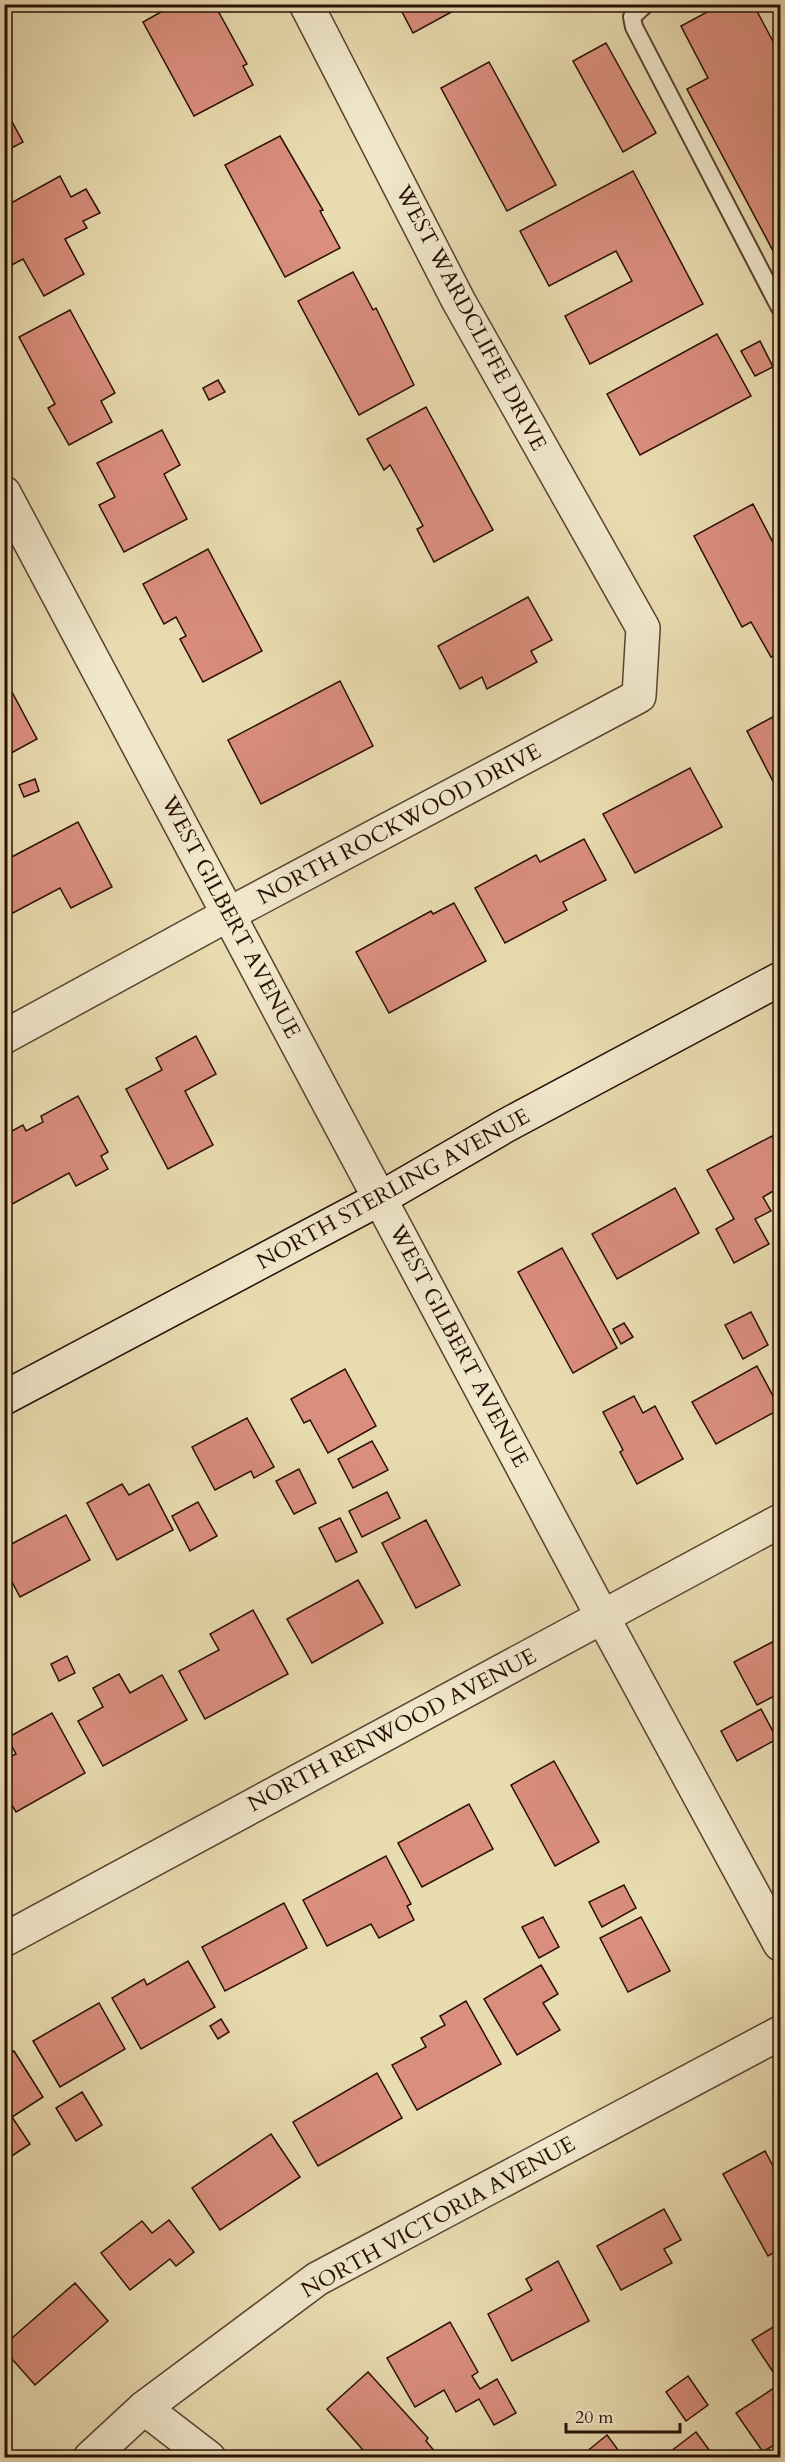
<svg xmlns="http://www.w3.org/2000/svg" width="785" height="2462" viewBox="0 0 785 2462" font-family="Cardo,serif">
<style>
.building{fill:#da8e7e;stroke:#290f05;stroke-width:1.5}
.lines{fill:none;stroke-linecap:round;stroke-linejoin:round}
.lane-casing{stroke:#594230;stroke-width:20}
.street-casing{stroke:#594230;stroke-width:36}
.secondary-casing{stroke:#290f05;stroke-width:36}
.lane{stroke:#f1e8cc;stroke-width:16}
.street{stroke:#f1e8cc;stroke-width:33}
.secondary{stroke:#f1e8cc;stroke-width:33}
.labels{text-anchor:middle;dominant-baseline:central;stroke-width:4.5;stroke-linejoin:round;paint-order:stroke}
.street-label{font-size:22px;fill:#290f05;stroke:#f1e8cc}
</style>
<rect width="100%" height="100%" fill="#e9dbb0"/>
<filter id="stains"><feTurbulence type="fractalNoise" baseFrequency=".00333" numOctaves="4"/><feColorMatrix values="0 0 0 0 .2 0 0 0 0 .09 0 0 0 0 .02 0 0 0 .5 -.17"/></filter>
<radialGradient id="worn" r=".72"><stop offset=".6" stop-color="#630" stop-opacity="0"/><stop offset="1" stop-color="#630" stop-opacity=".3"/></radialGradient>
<g class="building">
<path d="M175 4H209L213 11 217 9 247 64 243 66 253 85 194 116 143 22Z"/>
<path d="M398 4H466L413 33Z"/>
<path d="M722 4H753L774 43 780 40V264L687 89 708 78 681 26Z"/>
<path d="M606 43 656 133 623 152 573 61Z"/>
<path d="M489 62 556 185 507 211 441 88Z"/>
<path d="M4 107 23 142 4 152Z"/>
<path d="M280 136 323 210 320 211 340 248 285 277 225 165Z"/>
<path d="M633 171 703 304 590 364 565 316 632 281 616 251 549 286 520 231Z"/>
<path d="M60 176 71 197 86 189 100 213 83 221 87 228 65 239 84 274 44 296 23 259 4 269V207Z"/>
<path d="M353 272 373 310 376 308 414 385 359 415 298 301Z"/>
<path d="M70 310 115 393 101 401 112 422 69 445 48 408 55 404 19 337Z"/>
<path d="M717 334 751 396 640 455 607 394Z"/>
<path d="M760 341 773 367 755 376 741 351Z"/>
<path d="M218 380 225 392 209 400 203 388Z"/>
<path d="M426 407 493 530 434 562 417 529 423 526 398 479 390 465 384 470 367 439Z"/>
<path d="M162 430 180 465 164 474 187 519 124 552 99 505 115 497 97 463Z"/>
<path d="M753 504 780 556V652L771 657 751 622 742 627 694 536Z"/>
<path d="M208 549 262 651 203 682 180 639 186 636 176 617 164 624 143 584Z"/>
<path d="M528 597 552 640 531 651 537 662 487 689 482 677 460 689 438 646Z"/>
<path d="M4 677 37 739 4 757Z"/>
<path d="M340 681 373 746 261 804 228 740Z"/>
<path d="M780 713V795L747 731Z"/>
<path d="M690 768 722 827 635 873 603 814Z"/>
<path d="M35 779 39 791 24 797 19 785Z"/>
<path d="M78 822 112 887 71 908 60 888 9 915 4 907V861Z"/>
<path d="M584 839 606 880 563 902 567 910 505 943 475 888 536 855 540 862Z"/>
<path d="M454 903 486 961 389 1013 356 952 431 911 433 914Z"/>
<path d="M196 1036 216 1074 185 1091 213 1145 168 1169 126 1089 162 1070 156 1058Z"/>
<path d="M78 1096 108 1152 101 1156 108 1169 76 1186 69 1173 5 1208 4 1143 11 1139 8 1133 23 1125 26 1131 43 1122 41 1116Z"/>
<path d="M772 1136 780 1150V1187L763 1197 771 1211 755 1219 769 1244 734 1263 716 1229 734 1219 707 1170Z"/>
<path d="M675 1188 699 1233 617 1279 592 1234Z"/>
<path d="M562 1248 617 1348 573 1373 518 1272Z"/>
<path d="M751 1312 768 1345 743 1359 725 1325Z"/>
<path d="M624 1323 633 1337 621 1344 613 1329Z"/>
<path d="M757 1366 780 1409 716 1444 692 1402Z"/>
<path d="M345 1369 376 1426 328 1453 310 1420 304 1423 291 1399Z"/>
<path d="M634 1396 643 1413 655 1406 683 1459 637 1484 620 1452 623 1450 603 1412Z"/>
<path d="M247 1418 274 1467 254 1478 251 1471 215 1490 192 1447Z"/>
<path d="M372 1441 388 1470 353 1488 338 1459Z"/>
<path d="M299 1469 316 1503 294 1514 276 1481Z"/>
<path d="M122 1484 129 1495 149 1484 173 1530 117 1560 87 1503Z"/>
<path d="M387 1492 400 1518 362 1537 349 1511Z"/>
<path d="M198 1502 217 1536 190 1551 172 1516Z"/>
<path d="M66 1515 90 1560 20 1597 4 1567V1548Z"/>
<path d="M340 1518 357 1552 336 1562 319 1528Z"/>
<path d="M426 1520 460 1585 416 1608 382 1543Z"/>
<path d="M358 1580 383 1623 312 1663 287 1619Z"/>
<path d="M253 1610 288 1674 205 1719 179 1671 219 1650 210 1634Z"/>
<path d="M780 1638V1693L757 1705 734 1662Z"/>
<path d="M67 1656 75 1673 59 1681 51 1664Z"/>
<path d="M119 1674 130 1693 162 1675 187 1720 103 1766 78 1721 103 1707 93 1688Z"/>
<path d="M761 1709 777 1739 737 1761 721 1731Z"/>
<path d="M52 1713 85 1773 16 1812 4 1792V1760L16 1754 7 1738Z"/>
<path d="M554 1761 599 1842 555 1866 511 1785Z"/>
<path d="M469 1804 493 1849 422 1887 398 1843Z"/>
<path d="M386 1856 411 1904 407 1906 414 1920 379 1938 371 1924 327 1946 303 1900Z"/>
<path d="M624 1885 636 1908 602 1927 589 1902Z"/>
<path d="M284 1903 307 1948 225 1991 202 1947Z"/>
<path d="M543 1917 559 1947 539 1958 522 1927Z"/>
<path d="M641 1917 670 1971 628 1992 600 1938Z"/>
<path d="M188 1961 215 2007 141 2049 112 1998 144 1979 147 1985Z"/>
<path d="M541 1965 558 1994 543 2003 560 2030 517 2055 484 1999Z"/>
<path d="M466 2001 501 2064 417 2110 392 2065 426 2047 421 2038 445 2025 440 2016Z"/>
<path d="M99 2003 125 2049 60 2087 33 2041Z"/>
<path d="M221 2019 229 2032 218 2039 210 2026Z"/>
<path d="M14 2051 43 2097 12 2117 30 2144 4 2161V2057Z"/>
<path d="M377 2073 402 2118 318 2166 293 2122Z"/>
<path d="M82 2092 102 2125 76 2141 56 2108Z"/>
<path d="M271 2134 300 2177 220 2230 192 2188Z"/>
<path d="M765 2151 780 2179V2249L768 2256 723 2174Z"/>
<path d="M664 2209 681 2240 664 2249 672 2263 621 2290 597 2246Z"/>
<path d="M169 2220 194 2252 176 2266 170 2259 130 2290 101 2253 142 2221 152 2233Z"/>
<path d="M558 2261 589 2321 512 2361 488 2314 532 2290 526 2279Z"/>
<path d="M75 2283 108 2321 35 2385 4 2350V2345Z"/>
<path d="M450 2322 478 2372 472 2376 480 2389 497 2379 516 2413 494 2425 479 2399 456 2412 444 2390 415 2407 387 2358Z"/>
<path d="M773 2327 780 2338V2367L773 2372 752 2340Z"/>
<path d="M368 2372 428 2438 426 2441 436 2453 431 2458H370L327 2409Z"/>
<path d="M688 2376 708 2405 686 2421 666 2392Z"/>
<path d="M780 2384V2441L763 2452 736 2413Z"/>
<path d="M696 2432 715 2458H662Z"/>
<path d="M607 2435 624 2458H591L586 2452Z"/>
</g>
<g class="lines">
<g class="lane-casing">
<path id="lane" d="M646 4 632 17 634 27 780 308"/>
</g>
<g class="street-casing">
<g id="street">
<path d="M4 493 602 1616 780 1944"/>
<path d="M4 1037 229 914 639 696 643 628 458 300 306 4"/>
<path d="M4 1940 780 1521"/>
<path d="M144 2408 209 2458"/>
<path d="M90 2458 144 2408 317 2279 780 2033"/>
</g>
</g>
<g class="secondary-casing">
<path id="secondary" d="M4 1398 381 1198 505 1126 780 979"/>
</g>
<use href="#lane" class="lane"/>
<use href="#street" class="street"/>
<use href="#secondary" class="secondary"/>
</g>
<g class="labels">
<g class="street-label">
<text transform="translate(471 318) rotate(62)">WEST WARDCLIFFE DRIVE</text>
<text transform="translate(399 824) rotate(-28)">NORTH ROCKWOOD DRIVE</text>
<text transform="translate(231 917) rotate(62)">WEST GILBERT AVENUE</text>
<text transform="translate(393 1189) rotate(-29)">NORTH STERLING AVENUE</text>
<text transform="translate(459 1346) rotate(62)">WEST GILBERT AVENUE</text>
<text transform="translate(392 1730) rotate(-28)">NORTH RENWOOD AVENUE</text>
<text transform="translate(438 2217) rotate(-29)">NORTH VICTORIA AVENUE</text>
</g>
</g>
<rect width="785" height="2462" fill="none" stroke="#e9dbb0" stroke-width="24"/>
<rect x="6" y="6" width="773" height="2450" fill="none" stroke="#290f05" stroke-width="3"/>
<rect x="12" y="12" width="761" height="2438" fill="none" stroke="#290f05" stroke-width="1.5"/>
<path d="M566 2423v9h114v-9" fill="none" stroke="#290f05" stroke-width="3"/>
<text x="575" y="2423" font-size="18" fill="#290f05" stroke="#f1e8cc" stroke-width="4.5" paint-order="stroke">20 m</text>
<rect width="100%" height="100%" filter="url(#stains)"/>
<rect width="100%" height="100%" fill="url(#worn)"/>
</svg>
